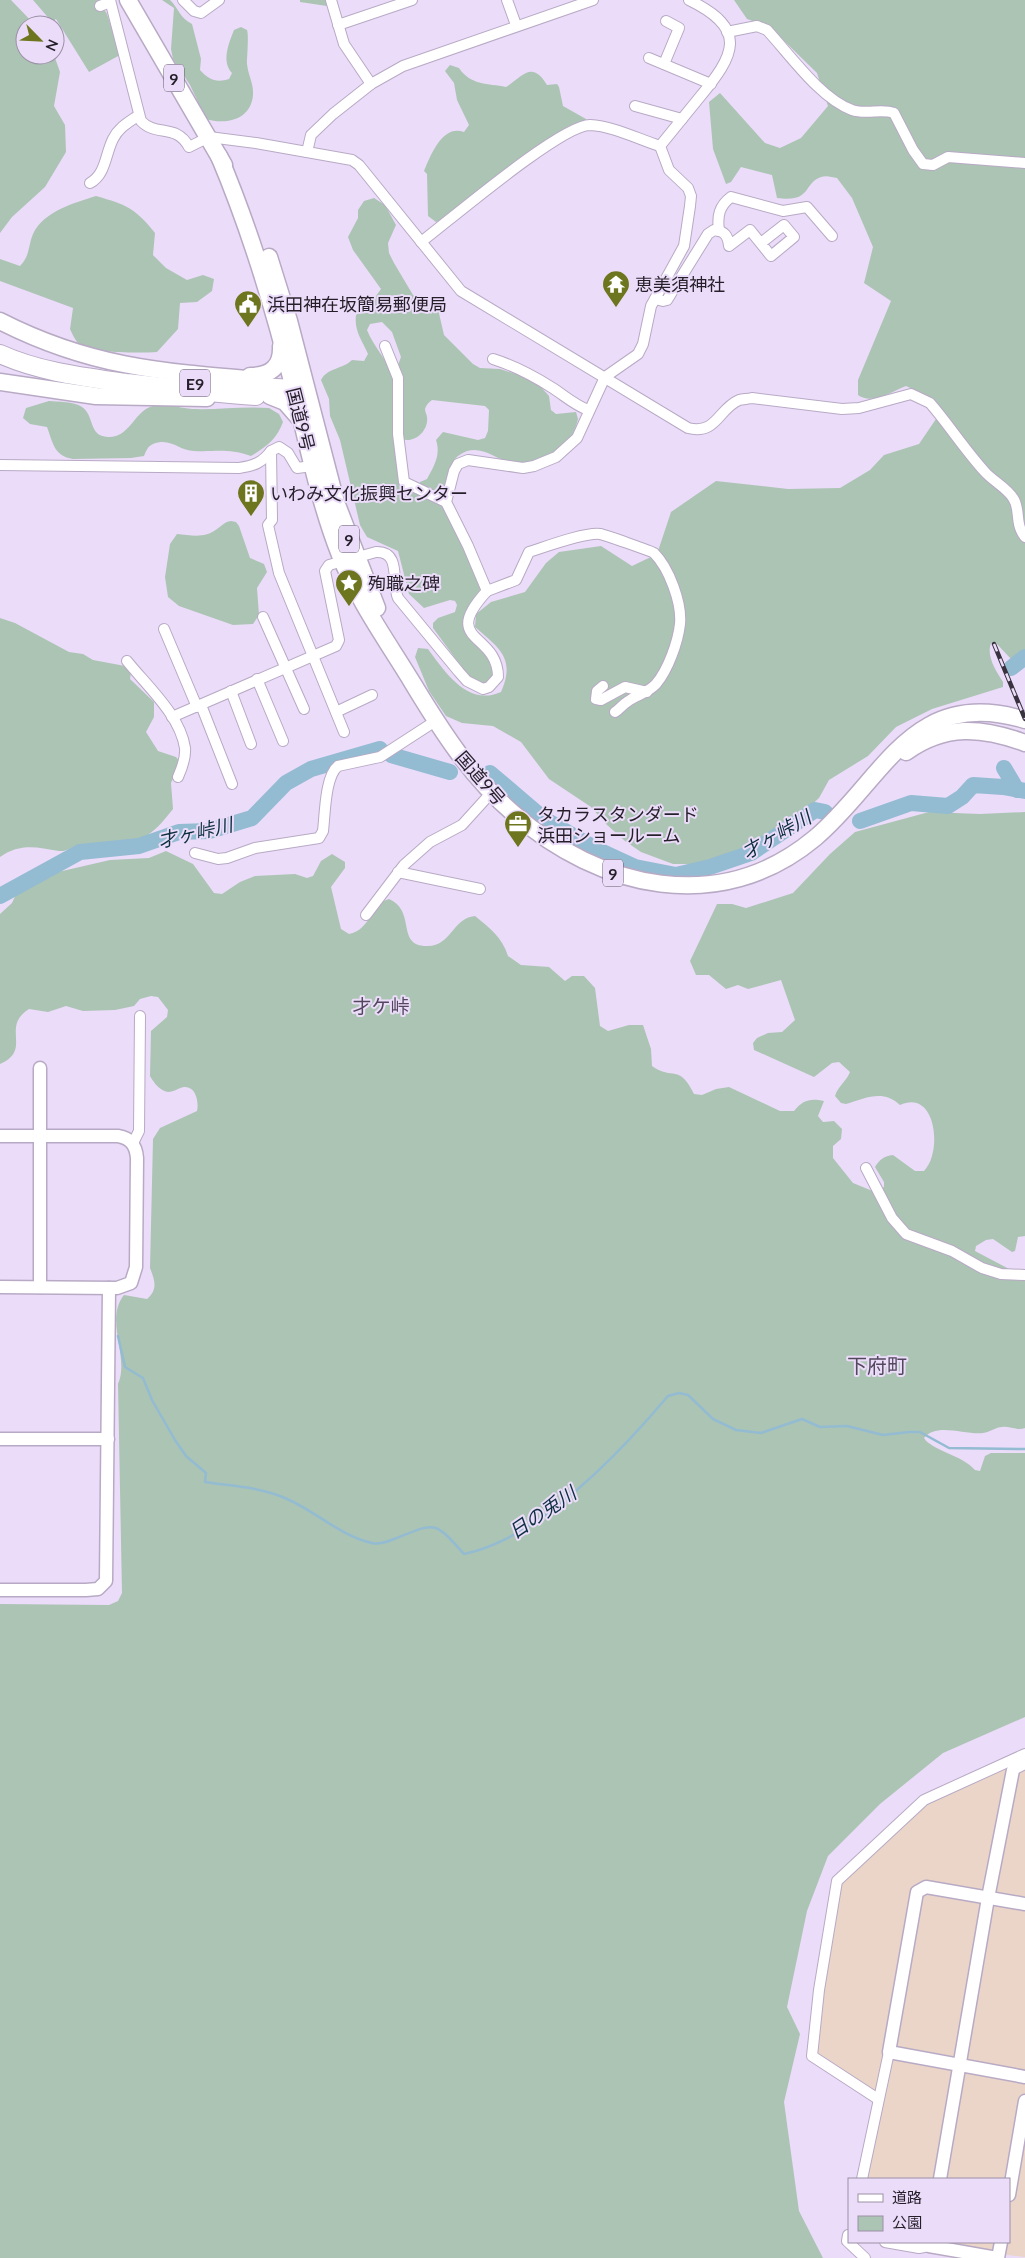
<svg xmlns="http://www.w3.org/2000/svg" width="1025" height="2258" viewBox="0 0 1025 2258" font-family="Lato,'Noto Sans JP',sans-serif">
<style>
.commercial{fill:#ead5c8}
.green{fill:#acc4b4}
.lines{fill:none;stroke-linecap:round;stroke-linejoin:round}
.stream{stroke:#93bbd2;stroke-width:2.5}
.river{stroke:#93bbd2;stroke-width:16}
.minor-casing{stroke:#b8aac5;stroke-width:12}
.tertiary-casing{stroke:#b8aac5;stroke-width:15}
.trunk-casing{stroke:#b8aac5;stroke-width:19}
.motorway-casing{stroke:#b8aac5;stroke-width:20}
.minor{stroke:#fff;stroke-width:10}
.tertiary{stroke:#fff;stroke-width:12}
.trunk{stroke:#fff;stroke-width:16}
.motorway{stroke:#fff;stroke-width:18}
.rail-casing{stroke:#39323f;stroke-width:4.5}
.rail{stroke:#ebdcf9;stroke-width:2.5;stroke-dasharray:8;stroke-linecap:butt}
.labels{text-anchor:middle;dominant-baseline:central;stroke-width:4;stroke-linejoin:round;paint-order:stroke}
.shield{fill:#ebdcf9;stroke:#605868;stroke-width:1}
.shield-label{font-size:16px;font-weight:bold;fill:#251f2a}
.poi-label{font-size:18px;fill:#251f2a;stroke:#ebdcf9;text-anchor:start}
.street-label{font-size:18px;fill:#251f2a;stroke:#ebdcf9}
.water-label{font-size:19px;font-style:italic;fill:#0c2f40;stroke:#ebdcf9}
.neighbourhood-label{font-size:19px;fill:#53475e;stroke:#ebdcf9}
.quarter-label{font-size:20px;fill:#53475e;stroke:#ebdcf9}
</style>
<rect width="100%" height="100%" fill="#ebdcf9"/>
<path class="commercial" d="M1025 1757V2257L903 2242H1009V2179H864L882 2098 816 2056 821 2004 838 1883 927 1801Z"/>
<g class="green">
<path d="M0 0H11L35 25H25V55H54L60 72 54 106 65 125 66 152 45 187 12 217 0 233Z"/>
<path d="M33 0H98L107 14 120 55 89 72 56 19 52 22Z"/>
<path d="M162 0H170C179 9 180 18 192 24L201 59 200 70C209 80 217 83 229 79L232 73C221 61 229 43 234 30L241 27 247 30C249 36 247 56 247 64 248 75 254 84 253 95 251 120 226 125 206 119L190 85 173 59 171 49 174 8Z"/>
<path d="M300 0H326L327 6 300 2Z"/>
<path d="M734 0H1025V654L1017 660H1012L995 642 991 643C986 656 996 671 1003 682V687L932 709 896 727 868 756 829 780 819 798 798 817 753 847 693 864H673L641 852 625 841 606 824 591 807 549 779 521 742 493 726 462 723 446 716 429 691 415 657 418 648 428 649C445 672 468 707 501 692 516 658 499 648 475 627L476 614 491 602 525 592 546 563 559 552 601 546 632 566 657 554 671 512 716 481 788 489 840 488 870 470 884 455 919 444 936 419V404L925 395 906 386C891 392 872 405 858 395V380L891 301 864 283 873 247 852 198 837 178C832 177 826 175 821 177 803 183 812 203 777 198L772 175 741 167 731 182 726 184 713 149 709 102 720 93 765 143 780 148 801 138 828 106 817 73 770 27 747 19Z"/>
<path d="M450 65 459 68C471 86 488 83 506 87 523 76 532 60 547 85L557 84 559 87 563 106 586 119V122L569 126 446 218 436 222 428 216 427 174 424 171C431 154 443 124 464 132L469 125 457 100 454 83 445 71Z"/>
<path d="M96 196C127 205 135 208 155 233L153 255 166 268 187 280 203 275 214 279 212 291 197 302 180 303 178 329 157 352C141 353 91 354 78 343 75 340 72 333 70 329L73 308 0 281V259L20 266C30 256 28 246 33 234 44 211 74 203 96 196Z"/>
<path d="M374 198 385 205 396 225 388 243 389 253 394 263 413 295 438 309 444 335 473 364 480 368 500 369 525 377 540 386 549 396 551 410 556 414 576 412 578 419C572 444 559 451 537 460 533 461 527 465 523 465 500 467 482 438 458 456 449 463 448 482 443 491L439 494 419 485 420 482 427 479C434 466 441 455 436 440L443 432 478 440 485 438 488 431 489 410 485 406 432 400C429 402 426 405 425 409 425 412 427 415 427 417 429 431 414 444 402 439V378L398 365 401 357 392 332 382 322 370 324 367 330C374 348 389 361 394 381L401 482 437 501 450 517 479 578 480 590 464 622 467 635 489 656 495 676 489 683 480 685 469 677 433 628V623L438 618 455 612 457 605 455 601 450 600 424 608 409 594 398 551 367 537 360 525 340 440 330 416 329 399 321 380C327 368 343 369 352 360L364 361 368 354C362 340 354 331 356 315L371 303 381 289 353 250 348 237 358 218V210L364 201Z"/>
<path d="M49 401C59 402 73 401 82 407 95 416 88 436 108 437 129 438 134 413 150 407 165 402 178 408 192 409 218 410 243 406 269 408L279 414 283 422C277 439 266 447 251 456 227 448 217 452 194 451 179 451 171 437 153 444 148 446 146 451 144 456L131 458 73 459C54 456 53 443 47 427L30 424 23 418 26 408Z"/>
<path d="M231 521 236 522 239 526 250 558 264 564 267 572 257 588 259 615 253 624 233 625 179 606 168 597 165 577 170 544 177 534C191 535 204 539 217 529 223 525 224 522 231 521Z"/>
<path d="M0 618 15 623 69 652 83 654 93 660 125 666 131 672 130 679 154 702V717L146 732 158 751 176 757 180 762 171 783 173 809C152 836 139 846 103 846 96 846 87 843 80 845 73 846 67 852 59 851 36 847 20 843 0 857Z"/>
<path d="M929 812 980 814 1025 812V1236L1018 1237 1015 1251 1012 1252 993 1239 986 1240 976 1246 975 1251 1011 1270 1025 1269V1428C1017 1431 1010 1426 1002 1427 996 1427 990 1432 983 1433 965 1435 936 1422 924 1438 931 1450 962 1455 975 1470L980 1471 985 1456 991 1453H1025V1717L943 1753 880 1804 828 1856 807 1911 787 2007 800 2034 784 2102 799 2211 823 2258H0V1604L109 1605 118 1601 122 1593 118 1384C130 1357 104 1320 124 1295L147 1299C158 1289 155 1281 150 1268L153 1139 160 1128 197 1111C199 1102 196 1086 184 1087 178 1088 174 1092 168 1092 160 1091 154 1083 150 1076L151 1031 167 1017 168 1010 158 997 151 996 140 999 134 1006 115 1010 83 1011 66 1006 48 1012 29 1009C0 1027 33 1050 0 1064V914L12 903 17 892 34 882 58 872 110 860 149 858 166 851 193 864 214 893 222 894 240 882 255 876 295 874 307 878 313 876 321 861 332 854 345 862V868L331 887 341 929 349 934C371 930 370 904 389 899 417 911 395 947 428 946 451 946 453 918 475 916 490 928 502 937 508 956L521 965 549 967 565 981 572 976H584L595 988 600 1026 608 1031 629 1025H643L651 1049 652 1066C673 1081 679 1063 694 1094L702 1095 716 1089 729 1087 780 1111H794C803 1100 810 1098 824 1101L818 1116 823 1122 834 1121 842 1129 841 1139 833 1146V1158L853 1183 875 1192 884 1187V1182L875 1167C880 1159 884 1156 893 1155L915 1171H924C943 1152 936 1088 900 1105 883 1089 866 1098 846 1104L841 1103 835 1096C838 1086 846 1082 850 1072L839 1062 832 1063 814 1077 754 1050 753 1043 757 1038 768 1033 782 1032 795 1020 781 980 748 989 738 985 726 989 709 975H696L690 961 717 904H732L746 908 793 893 830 854 855 832Z"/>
</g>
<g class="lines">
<path class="stream" d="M118 1336 125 1367 143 1378 152 1400 175 1440 186 1456 206 1473 205 1482C230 1486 257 1487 280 1496 311 1507 339 1536 372 1543 379 1545 387 1542 394 1539 436 1523 433 1519 464 1554 540 1538 619 1454 668 1396L679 1393 688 1395 713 1419 736 1430 761 1433 802 1419 820 1427 847 1426 883 1435 909 1432H920L949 1448 1025 1449"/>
<g class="river">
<path d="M1011 668 1025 657"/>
<path d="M391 755 450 772"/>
<path d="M1004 768 1017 790"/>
<path d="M490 773 544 819 596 849 635 867 676 875 710 867 751 853 815 810 825 812"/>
<path d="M860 821 911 803 948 806 962 797 973 785 1003 787 1025 791"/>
<path d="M0 896 80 852 139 846 179 832 209 831 252 818 286 783 311 769 380 749"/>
</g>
<g class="minor-casing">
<g id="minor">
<path d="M110 0 141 121C156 137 176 123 189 147L209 137 256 143 352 160 359 165 461 291 688 428C717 435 718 409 739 400 743 399 748 399 752 398L842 409 859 408 911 394 930 403C949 425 965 450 985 472 993 481 1007 488 1013 498 1021 509 1014 523 1025 537"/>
<path d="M183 0 194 11 201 13 219 0"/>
<path d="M331 0 344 44 371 84"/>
<path d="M507 0 516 25"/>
<path d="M100 6 110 2"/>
<path d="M338 25 412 0"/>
<path d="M727 32 757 26 767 30C791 56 820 98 852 110 867 115 881 108 894 113L913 150 923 164 933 165 948 157 1025 163"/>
<path d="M649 58 711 84"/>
<path d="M664 64 679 28 666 21"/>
<path d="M635 106 682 119"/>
<path d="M660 146C673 130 686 114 699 98 735 55 749 29 689 0"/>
<path d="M307 152 311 135 333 114 371 84 403 66 593 0"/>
<path d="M90 183C106 174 105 155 113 139 119 127 129 122 139 115"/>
<path d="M719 231C717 216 719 206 731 197L783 211 807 207 832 236"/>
<path d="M421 242C450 220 561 125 590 125 613 126 638 139 660 146"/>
<path d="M655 299 663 301 667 300 708 234 714 230C725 231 728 236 729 246L750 230 771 256 794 237 784 225 761 243"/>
<path d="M385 346 398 378V434L404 482 446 502"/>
<path d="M493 359C515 366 532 375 551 387 564 395 573 404 588 410"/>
<path d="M0 465 239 468C253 466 262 463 271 451"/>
<path d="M312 466 297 468 288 453 279 447 271 451 272 520 268 525 279 573 344 732"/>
<path d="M487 591 516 580 529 552C545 547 585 532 600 534 605 535 651 551 654 553 669 568 682 603 680 624 678 642 668 670 656 684 648 693 636 695 627 702 622 705 620 709 615 712"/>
<path d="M263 617 304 709"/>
<path d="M164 629 197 707"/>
<path d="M127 661C147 686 180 715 185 748 186 758 182 768 178 777"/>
<path d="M257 679 283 741"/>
<path d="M603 686 597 691 596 699 601 700 625 687 647 692"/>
<path d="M231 691 251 744"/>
<path d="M201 705 232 784"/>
<path d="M336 712 372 695"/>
<path d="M172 717 336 646 339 640 325 571 329 565 376 552C402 551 391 583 398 598L459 672 467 681 483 689 489 687 498 677C498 632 439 643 487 591L468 546 446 502 454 471 458 464 468 460 523 468 534 466 556 457 577 438 605 377 638 354 643 344 651 306 684 246 690 206 691 196 688 188 669 170 660 146"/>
<path d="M195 853 218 859 227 858 255 848 319 838 323 831C325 815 325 776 338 766L380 757 437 720"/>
<path d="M398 872 480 889"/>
<path d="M366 915 404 865 430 842 462 825 491 793"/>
<path d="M133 1143 139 1131 140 1016"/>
<path d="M866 1168 892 1218 906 1234 952 1251 982 1268 1001 1274 1025 1275"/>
<path d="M1013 1770 1025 1764"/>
<path d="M878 2099 812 2056 819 1990 837 1881 924 1800 1025 1754"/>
<path d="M862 2179 889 2052"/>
<path d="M848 2235 847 2241 865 2258"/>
<path d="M885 2242 919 2248 929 2246"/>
</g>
</g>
<g class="tertiary-casing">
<g id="tertiary">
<path d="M40 1068V1287"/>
<path d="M0 1136H118C131 1138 136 1146 137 1158L136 1267 131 1283 117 1288 0 1287"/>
<path d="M0 1439H108"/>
<path d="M0 1590H86L98 1589 106 1581 109 1288"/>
<path d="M1025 1904 926 1887 917 1892 889 2052 1025 2077"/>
<path d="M940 2179 988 1898 1013 1770"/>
<path d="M1009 2195 1025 2101"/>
<path d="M930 2242 929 2246 997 2258"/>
<path d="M998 2258 1001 2242"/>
</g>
</g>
<g class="trunk-casing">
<g id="trunk">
<path d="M128 0 224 165"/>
<path d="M219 156C251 232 274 308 294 389 308 445 319 502 340 555 358 601 387 641 412 682 441 730 471 777 513 813 600 889 720 917 815 838 884 780 912 685 1025 720"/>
<path d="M269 257 289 321 336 502 377 608"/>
<path d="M0 321C90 367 162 372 261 380"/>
<path d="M250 376C270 376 282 367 281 346"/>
<path d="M0 382 96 396 207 398"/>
<path d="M270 396 285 402 299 418"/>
<path d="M906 752C945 724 982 727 1025 743"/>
</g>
</g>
<g class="motorway-casing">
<g id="motorway">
<path d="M0 354C40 372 84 377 126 383 170 388 213 393 256 396"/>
<path d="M242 386 294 389"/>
</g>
</g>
<use href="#minor" class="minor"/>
<use href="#tertiary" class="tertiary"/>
<use href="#trunk" class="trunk"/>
<use href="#motorway" class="motorway"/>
<g class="rail-casing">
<path id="rail" d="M994 644 1025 719"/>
</g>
<use href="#rail" class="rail"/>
</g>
<defs>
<g id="temple-pin" transform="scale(1.4375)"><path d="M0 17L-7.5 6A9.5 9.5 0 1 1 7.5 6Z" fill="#6d751e" stroke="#ebdcf9"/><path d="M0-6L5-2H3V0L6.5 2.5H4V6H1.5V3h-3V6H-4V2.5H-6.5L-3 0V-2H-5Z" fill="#fff"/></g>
<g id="civic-pin" transform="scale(1.4375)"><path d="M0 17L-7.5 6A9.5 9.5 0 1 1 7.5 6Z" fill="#6d751e" stroke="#ebdcf9"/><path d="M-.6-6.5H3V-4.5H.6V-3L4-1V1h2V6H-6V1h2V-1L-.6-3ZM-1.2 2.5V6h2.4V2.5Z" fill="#fff"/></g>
<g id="building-pin" transform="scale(1.4375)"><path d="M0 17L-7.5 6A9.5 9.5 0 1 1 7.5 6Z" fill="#6d751e" stroke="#ebdcf9"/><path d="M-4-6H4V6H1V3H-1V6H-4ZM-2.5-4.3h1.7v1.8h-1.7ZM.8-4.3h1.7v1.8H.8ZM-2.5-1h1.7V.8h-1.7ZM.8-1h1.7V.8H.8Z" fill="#fff"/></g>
<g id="sight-pin" transform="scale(1.4375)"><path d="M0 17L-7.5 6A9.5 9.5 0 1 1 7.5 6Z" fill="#6d751e" stroke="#ebdcf9"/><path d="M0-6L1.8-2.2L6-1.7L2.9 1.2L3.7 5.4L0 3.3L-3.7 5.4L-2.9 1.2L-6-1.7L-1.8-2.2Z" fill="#fff"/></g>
<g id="office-pin" transform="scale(1.4375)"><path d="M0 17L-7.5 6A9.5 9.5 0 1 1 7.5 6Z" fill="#6d751e" stroke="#ebdcf9"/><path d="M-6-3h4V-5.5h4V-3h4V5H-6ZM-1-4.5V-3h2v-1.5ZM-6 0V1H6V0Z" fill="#fff"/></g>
</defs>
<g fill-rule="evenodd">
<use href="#temple-pin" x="616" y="284"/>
<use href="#civic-pin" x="248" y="304"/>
<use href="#building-pin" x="251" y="493"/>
<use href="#sight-pin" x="349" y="583"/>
<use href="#office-pin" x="518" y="824"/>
</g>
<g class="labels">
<g class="shield">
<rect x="164" y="64.5" width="20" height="27" rx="4"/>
<rect x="180" y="369.5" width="30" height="27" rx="4"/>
<rect x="339" y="525.5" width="20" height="27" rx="4"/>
<rect x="603" y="859.5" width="20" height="27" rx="4"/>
</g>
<g class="shield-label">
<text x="174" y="78">9</text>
<text x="195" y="383">E9</text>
<text x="349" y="539">9</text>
<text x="613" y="873">9</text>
</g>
<g class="poi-label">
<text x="635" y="284">恵美須神社</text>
<text x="267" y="304">浜田神在坂簡易郵便局</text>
<text x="270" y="493">いわみ文化振興センター</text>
<text x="368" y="583">殉職之碑</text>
<text x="537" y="814">タカラスタンダード<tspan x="537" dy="21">浜田ショールーム</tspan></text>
</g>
<g class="street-label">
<text transform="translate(301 419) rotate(76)">国道9号</text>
<text transform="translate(481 778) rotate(49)">国道9号</text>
</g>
<g class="water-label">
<text transform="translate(195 832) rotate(-13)">才ヶ峠川</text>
<text transform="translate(776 834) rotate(-30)">才ヶ峠川</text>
<text transform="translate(542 1512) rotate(-34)">日の兎川</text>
</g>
<g class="neighbourhood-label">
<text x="381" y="1005">才ケ峠</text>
</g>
<g class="quarter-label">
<text x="877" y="1365">下府町</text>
</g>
</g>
<rect x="848" y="2178" width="162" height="65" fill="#ebdcf9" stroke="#9c90a6"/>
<rect x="858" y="2194" width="25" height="8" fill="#ffffff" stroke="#9c90a6"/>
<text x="892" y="2203" font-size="15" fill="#251f2a">道路</text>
<rect x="858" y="2216" width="25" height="15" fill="#acc4b4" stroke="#9c90a6"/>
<text x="892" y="2228" font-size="15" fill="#251f2a">公園</text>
<g transform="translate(40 40) rotate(114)"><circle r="24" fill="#ebdcf9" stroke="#9c90a6"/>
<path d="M0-4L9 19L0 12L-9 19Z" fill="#6d751e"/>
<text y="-8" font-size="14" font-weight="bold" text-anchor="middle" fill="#251f2a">N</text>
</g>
</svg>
